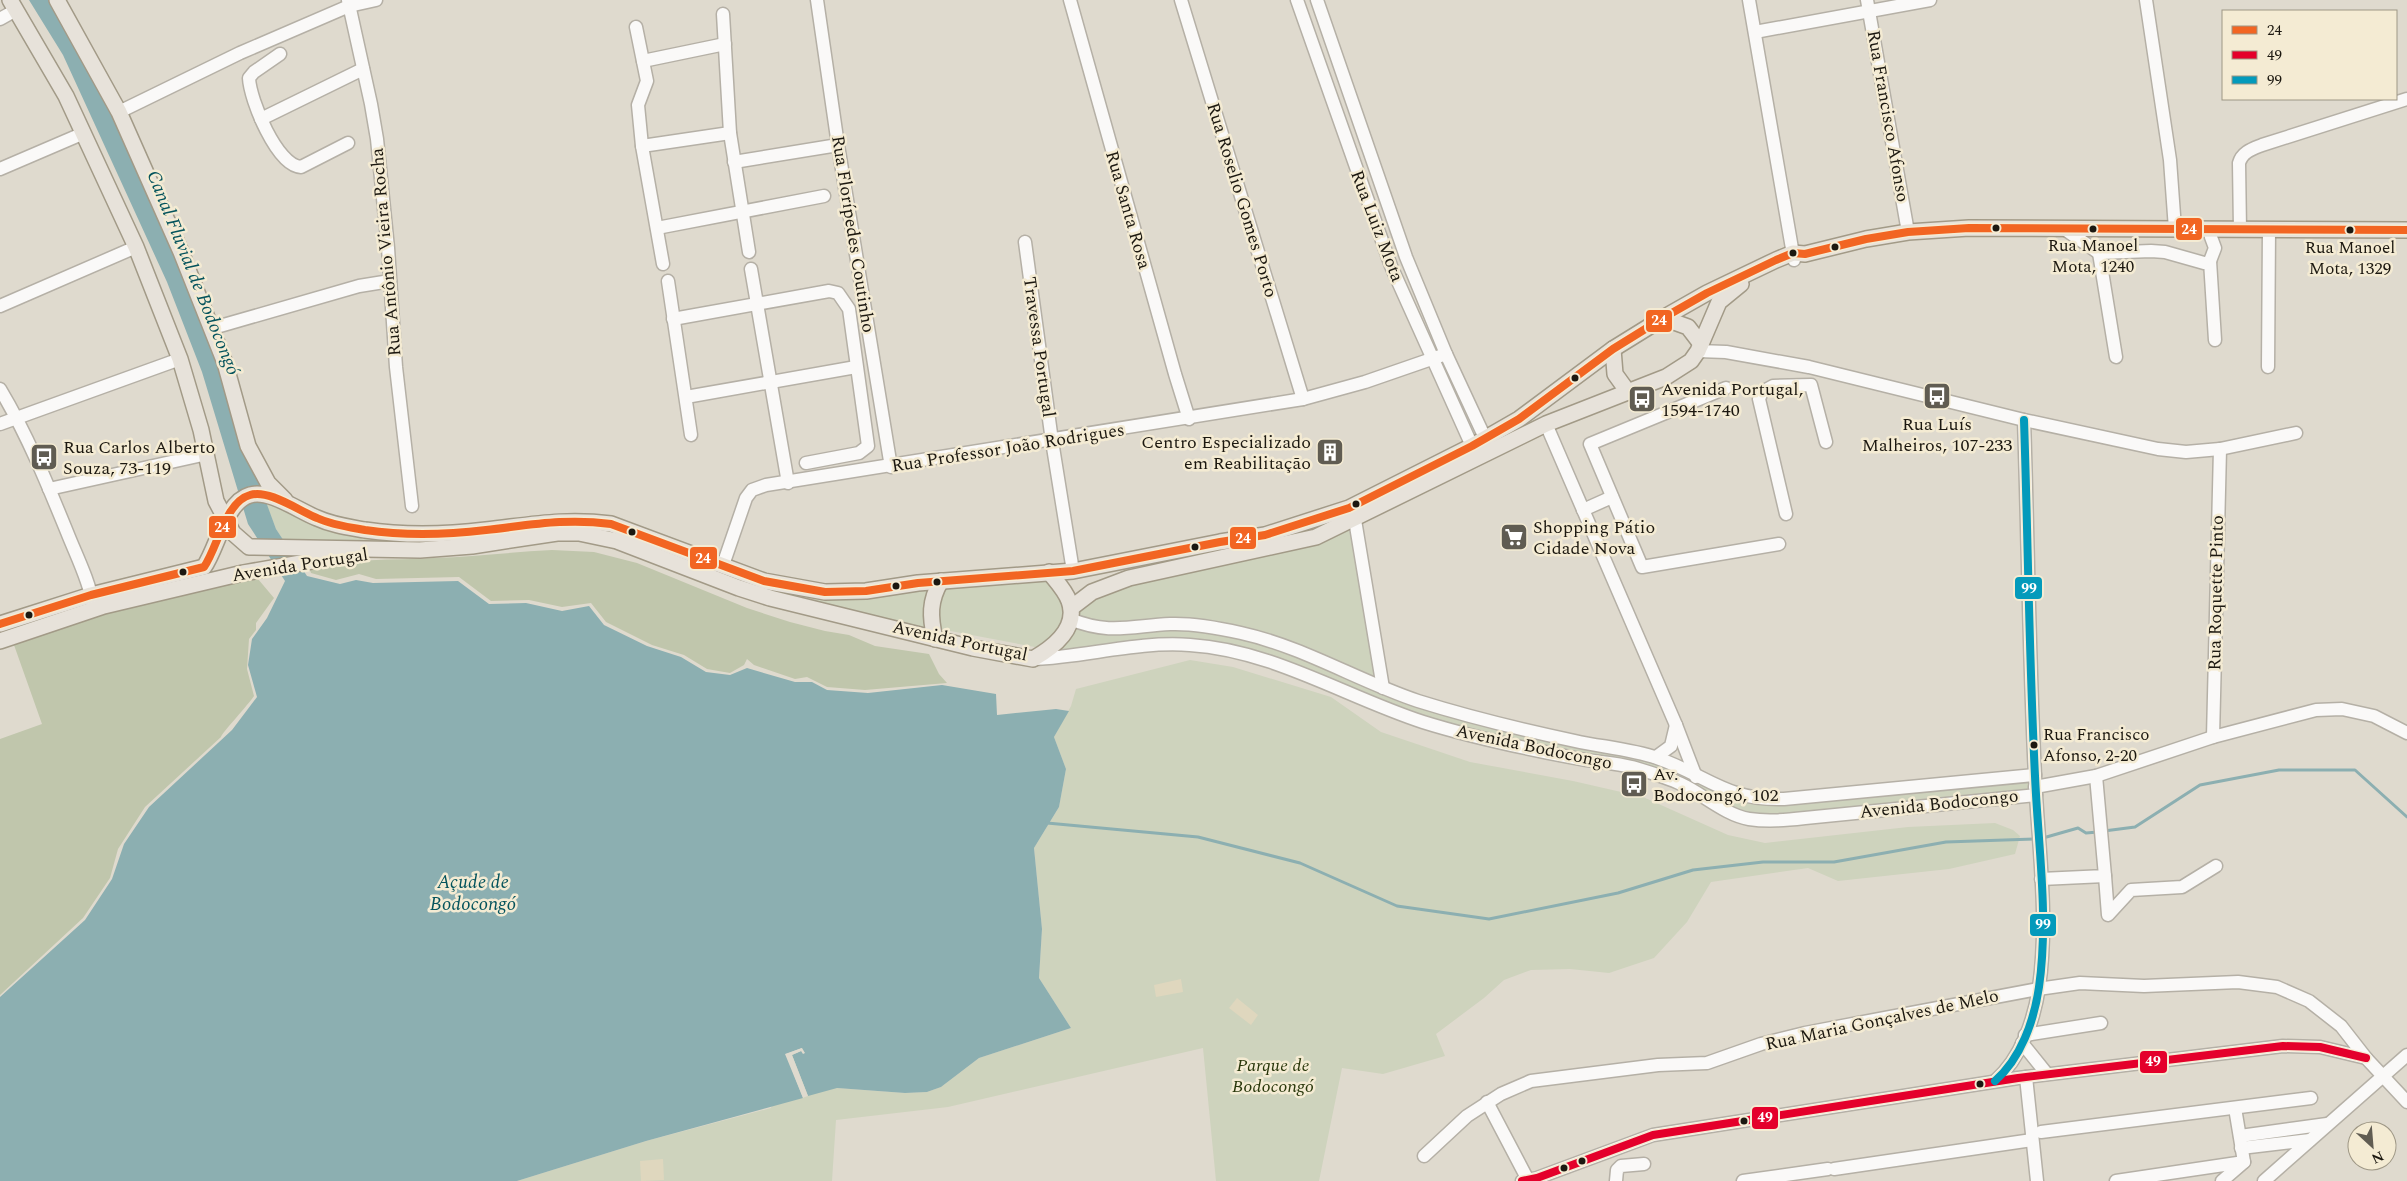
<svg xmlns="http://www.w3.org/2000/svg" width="2407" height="1181" viewBox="0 0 2407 1181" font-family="Spectral,serif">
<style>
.green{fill:#ced3bd}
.forest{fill:#c0c6ac}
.sand{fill:#dfd7be}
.water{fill:#8cafb1}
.pier{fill:#dfdace}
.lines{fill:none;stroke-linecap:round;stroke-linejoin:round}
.stream{stroke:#8cafb1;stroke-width:3}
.minor-casing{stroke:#b5b0a6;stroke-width:15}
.major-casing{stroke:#a29a87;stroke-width:18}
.minor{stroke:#faf9f8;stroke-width:12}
.major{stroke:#e7e2da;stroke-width:15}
.bus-1-casing{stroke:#f4ebd3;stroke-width:11}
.bus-2-casing{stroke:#f4ebd3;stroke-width:11}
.bus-3-casing{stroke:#f4ebd3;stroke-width:11}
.bus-1{stroke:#f26522;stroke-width:8}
.bus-2{stroke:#e4002b;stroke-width:8}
.bus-3{stroke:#039abb;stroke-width:8}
.bus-dot{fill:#1c1810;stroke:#f4ebd3;stroke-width:2}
.labels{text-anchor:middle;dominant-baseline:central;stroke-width:5;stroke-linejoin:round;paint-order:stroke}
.bus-label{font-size:17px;fill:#1c1810;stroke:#f4ebd3}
.street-label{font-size:18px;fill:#1c1810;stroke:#f4ebd3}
.poi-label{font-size:18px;fill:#1c1810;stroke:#f4ebd3;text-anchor:start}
.park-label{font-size:18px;font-style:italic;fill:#29370b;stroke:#f4ebd3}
.water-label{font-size:19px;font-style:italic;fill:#04535c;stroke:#f4ebd3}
.line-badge{stroke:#f4ebd3;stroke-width:2}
.badge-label{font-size:14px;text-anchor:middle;font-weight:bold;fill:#fff}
</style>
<rect width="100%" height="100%" fill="#dfdace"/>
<g class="green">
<path d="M265 501 336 529 613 528 764 586 935 587 931 633 792 601 603 535 445 547 285 543 276 529Z"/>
<path d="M1353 527 1378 681 1237 629 1107 627 1075 618 1082 602 1109 589Z"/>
<path d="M1047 579C1062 597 1066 602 1064 626L1040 648 940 629 938 615 940 593 949 586Z"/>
<path d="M1075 626 1199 630 1260 642 1398 697 1655 760 1738 800 1756 804H1780L2029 780V790L1772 817 1742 812 1682 780 1421 717 1226 645 1058 652Z"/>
<path d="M1190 660 1233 667 1331 697 1381 732 1470 762 1573 781 1643 797 1728 835 1765 843 1908 827 1995 823 2013 830 2020 836 2015 854 1949 869 1838 881 1808 868 1711 882 1687 922 1654 958 1609 973 1570 969 1531 970 1504 980 1484 998 1436 1034 1445 1056 1383 1074 1342 1068 1319 1181H1216L1203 1048 948 1107 836 1120 832 1181H517L646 1141 771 1108 785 1054 793 1050 837 1088 905 1093 927 1092 941 1087 979 1058 1071 1028 1039 978 1042 929 1034 848 1059 807 1066 769 1054 737 1071 706 1076 689Z"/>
</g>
<g class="forest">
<path d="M552 550 594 552 637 563 747 608 790 622 825 631 849 635 875 646 929 654 939 674 947 683 865 690 827 687 807 677 795 679 754 665 747 659 744 665 730 673 707 669 684 655 652 645 606 622 591 603 562 607 529 600 491 601 459 577 376 579 359 574 336 580 311 573 309 567C350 559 392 560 434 558 473 557 512 552 552 550Z"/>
<path d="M243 579H258L274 598 256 623V630L249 639 247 669 254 696C249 704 221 734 221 737L145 807 118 849 110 878 83 918 0 995V739L42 724 14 645 84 618Z"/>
</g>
<g class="sand">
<path d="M1181 979 1183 992 1156 997 1154 985Z"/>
<path d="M1237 998 1258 1015 1251 1025 1229 1008Z"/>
<path d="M663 1159 664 1180 641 1181 640 1161Z"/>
</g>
<path class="water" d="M29 0H48L79 46 188 279 222 367 255 472 276 529 307 576 340 584 356 580 373 583 458 581 489 604 526 603 562 611 589 606 604 625 647 646 681 657 706 672 730 675 747 668 795 682H812L827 690 868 693 942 685 996 694 997 715 1056 709 1069 711 1054 737 1066 769 1059 807 1034 848 1042 929 1039 978 1071 1028 979 1058 941 1087 927 1092 905 1093 837 1088 808 1096 792 1055 801 1051 802 1048 786 1054 803 1098 646 1141 517 1181H0V997L85 920 112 879 124 844 149 807 232 730 257 697 248 665 252 639 267 618 285 581 248 524 202 372 167 282 63 55Z"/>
<path class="pier" d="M802 1048 805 1053 803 1054 801 1051 792 1055 808 1096 805 1097 789 1055 805 1097 803 1098 785 1054Z"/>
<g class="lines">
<g class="stream">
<path d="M1047 823 1198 837 1300 863 1397 906 1489 919 1618 893 1693 870 1763 862H1834L1946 842 2037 839"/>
<path d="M2104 831 2135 827 2200 785 2279 770H2355L2407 817"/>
<path d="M2043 838 2078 828 2086 833 2098 832"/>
</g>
<g class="minor-casing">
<g id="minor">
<path d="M348 0 371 104 377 139 388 248 396 367 412 506"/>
<path d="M817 0 838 145 891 467"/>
<path d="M1070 0 1175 374 1189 419"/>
<path d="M1181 0 1303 399"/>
<path d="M1297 0 1391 266 1472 446"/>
<path d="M1317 0 1406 257 1446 354 1485 438"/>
<path d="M1749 0 1794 260"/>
<path d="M1867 0 1908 232"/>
<path d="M2146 0 2170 160 2175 229"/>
<path d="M723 14 730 133 749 252"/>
<path d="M0 19 16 10"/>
<path d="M636 27 647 81 638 105 642 146 663 264"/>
<path d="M1755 32 1930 0"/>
<path d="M280 54 254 72 249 78C250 100 277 166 301 167L348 143"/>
<path d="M643 61 725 44"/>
<path d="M119 112 240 53 349 6 376 0"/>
<path d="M261 119 363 69"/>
<path d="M642 146 730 133"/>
<path d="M734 162 838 145"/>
<path d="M0 169 84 133"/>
<path d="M657 228 824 196"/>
<path d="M2063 228 2099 253 2151 251 2165 252 2204 263 2210 261 2215 248 2208 229"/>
<path d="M2240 230 2239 163C2242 152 2252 149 2262 145L2407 99"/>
<path d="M1025 242 1052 441 1073 571"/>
<path d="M2099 253 2116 357"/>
<path d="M2210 261 2215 340"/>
<path d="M751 269 788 483"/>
<path d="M668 281 691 435"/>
<path d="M0 306 136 247"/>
<path d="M673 319 829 291 838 293 849 309 868 446 859 453 806 463"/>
<path d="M213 328 359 286 390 281"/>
<path d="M1698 351 1726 352 1809 367 2024 420 2158 449 2186 452 2220 449 2296 433"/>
<path d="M2268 367 2269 230"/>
<path d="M1726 388 1590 444 1642 567 1779 544"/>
<path d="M0 389C27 434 47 483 67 532 76 555 89 580 93 604"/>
<path d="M686 397 856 367"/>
<path d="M0 424 180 359"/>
<path d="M1546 424 1676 725 1696 777"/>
<path d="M49 489 207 454"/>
<path d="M1583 510 1612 497"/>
<path d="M1786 514 1759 399 1762 392 1773 386 1811 385 1826 442"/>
<path d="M1355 520 1383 688"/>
<path d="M723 565 746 498 752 490 766 485 1303 399 1365 382 1446 354"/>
<path d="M1070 619C1109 635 1131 626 1170 624 1194 623 1219 628 1241 633 1304 647 1358 681 1418 701 1469 717 1523 730 1575 741 1602 747 1631 749 1657 758 1707 775 1726 801 1784 799L2035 775"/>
<path d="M1033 659C1086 657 1137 641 1190 645 1272 650 1346 697 1423 722 1474 738 1527 749 1580 759 1597 762 1615 763 1632 767 1648 772 1666 777 1681 784 1703 794 1725 815 1749 819 1768 822 1787 820 1805 818L2036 795"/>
<path d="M2213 737 2220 449"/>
<path d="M1656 757 1671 746 1676 725"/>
<path d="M2035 787 2096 776 2213 737 2316 710 2342 709 2374 716 2407 733"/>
<path d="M2105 876 2108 915 2131 890 2182 887 2216 866"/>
<path d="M2041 879 2105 876 2096 776"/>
<path d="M2025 1035 2101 1023"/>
<path d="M2022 1043 2047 1074"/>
<path d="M2026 1077 2037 1181"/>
<path d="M1995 1081C2021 1058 2034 1021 2039 987 2049 917 2038 845 2035 776 2029 657 2028 539 2024 420"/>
<path d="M1487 1102 1528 1180"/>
<path d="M2041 1132 2311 1098"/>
<path d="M2240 1136 2327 1124"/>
<path d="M2241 1148 2310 1140"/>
<path d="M1424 1156 1467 1116 1501 1094 1531 1081 1658 1065 1707 1063 1761 1044 1805 1033 2038 989 2080 983 2144 986 2238 982 2277 987 2309 1001 2341 1026 2366 1058 2407 1102"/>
<path d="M1834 1169 2032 1140"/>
<path d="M1522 1181 1537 1178 1653 1135 2018 1078 2283 1046 2320 1047 2366 1058"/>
<path d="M1616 1181 1617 1170 1621 1166 1644 1164"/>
<path d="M1743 1181 1828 1169"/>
<path d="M2116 1181 2244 1162"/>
<path d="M2222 1181 2244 1162 2235 1108"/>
<path d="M2264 1181 2407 1055"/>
</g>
</g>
<g class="major-casing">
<g id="major">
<path d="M10 0 66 96 136 247 180 359 201 430 216 501 233 533 249 547 420 550 472 546 557 533H579L617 541 739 588 770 598 973 648 1033 659C1054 647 1079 628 1069 601 1065 590 1056 581 1049 572"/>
<path d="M57 0 119 112 181 252 225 363 248 446 268 483 285 500"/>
<path d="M1663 318 1688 327 1701 344"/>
<path d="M1613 349 1615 374 1628 392"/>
<path d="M1071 608 1092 592 1129 578 1316 537 1546 424 1666 377 1691 361 1698 351 1719 302 1741 284"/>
<path d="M0 624 91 595 204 567C218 547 225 502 250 495 269 489 299 511 317 518 332 525 348 527 365 530 405 536 445 535 486 530 531 525 565 518 611 524L764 581 825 592 866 591 918 583 1073 571 1220 542 1265 535 1349 508 1472 446 1519 419 1613 349 1663 318 1707 293 1776 260 1793 253 1805 254 1866 239 1908 232 1969 228 2407 230"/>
<path d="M935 639C930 617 929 601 941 581"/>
<path d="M0 641 104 606 243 573 341 556"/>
</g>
</g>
<use href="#minor" class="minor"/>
<use href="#major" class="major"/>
<g class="bus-1-casing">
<path id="bus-1" d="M0 624 91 595 204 567C218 547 225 502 250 495 269 489 299 511 317 518 332 525 348 527 365 530 405 536 445 535 486 530 531 525 565 518 611 524L764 581 825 592 866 591 918 583 1073 571 1220 542 1265 535 1349 508 1472 446 1519 419 1613 349 1663 318 1707 293 1776 260 1793 253 1805 254 1866 239 1908 232 1969 228 2407 230"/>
</g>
<g class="bus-2-casing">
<path id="bus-2" d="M1522 1181 1537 1178 1653 1135 2018 1078 2283 1046 2320 1047 2366 1058"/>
</g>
<g class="bus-3-casing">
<path id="bus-3" d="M1995 1081C2021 1058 2034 1021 2039 987 2049 917 2038 845 2035 776 2029 657 2028 539 2024 420"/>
</g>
<use href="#bus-1" class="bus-1"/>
<use href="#bus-2" class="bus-2"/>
<use href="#bus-3" class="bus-3"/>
</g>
<defs>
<g id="bus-square" transform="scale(1.4375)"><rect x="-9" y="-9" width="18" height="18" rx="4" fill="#605c52" stroke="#f4ebd3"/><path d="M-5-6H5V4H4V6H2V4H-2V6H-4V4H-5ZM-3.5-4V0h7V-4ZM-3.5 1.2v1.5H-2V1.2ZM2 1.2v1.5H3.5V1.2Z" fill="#fff"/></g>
<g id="building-square" transform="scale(1.4375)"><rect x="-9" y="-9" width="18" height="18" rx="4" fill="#605c52" stroke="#f4ebd3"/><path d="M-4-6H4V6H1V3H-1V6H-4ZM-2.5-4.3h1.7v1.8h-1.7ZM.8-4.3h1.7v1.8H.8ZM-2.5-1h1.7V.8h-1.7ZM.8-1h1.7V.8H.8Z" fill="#fff"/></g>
<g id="supermarket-square" transform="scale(1.4375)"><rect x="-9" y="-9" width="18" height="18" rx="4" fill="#605c52" stroke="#f4ebd3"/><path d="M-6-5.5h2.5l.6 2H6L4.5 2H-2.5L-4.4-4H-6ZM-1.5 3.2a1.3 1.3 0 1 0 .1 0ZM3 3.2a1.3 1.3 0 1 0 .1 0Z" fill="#fff"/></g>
</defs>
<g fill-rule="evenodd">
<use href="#bus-square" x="1937" y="396"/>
<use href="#bus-square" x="1642" y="399"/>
<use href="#building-square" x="1330" y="452"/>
<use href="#bus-square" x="44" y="457"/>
<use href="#supermarket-square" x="1514" y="537"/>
<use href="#bus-square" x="1634" y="784"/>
</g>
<g class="bus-dot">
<circle cx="1996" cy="228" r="4.5"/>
<circle cx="2093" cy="229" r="4.5"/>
<circle cx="2350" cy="230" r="4.5"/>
<circle cx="1835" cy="247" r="4.5"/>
<circle cx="1793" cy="253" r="4.5"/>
<circle cx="1575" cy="378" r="4.5"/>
<circle cx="1356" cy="504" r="4.5"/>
<circle cx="632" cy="532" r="4.5"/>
<circle cx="1195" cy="547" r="4.5"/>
<circle cx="183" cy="572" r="4.5"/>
<circle cx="937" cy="582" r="4.5"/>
<circle cx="896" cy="586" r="4.5"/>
<circle cx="29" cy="615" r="4.5"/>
<circle cx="2034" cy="745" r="4.5"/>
<circle cx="1980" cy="1084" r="4.5"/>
<circle cx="1744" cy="1121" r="4.5"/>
<circle cx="1582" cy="1161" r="4.5"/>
<circle cx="1564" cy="1168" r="4.5"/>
</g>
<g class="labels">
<g class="bus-label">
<text x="2093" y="246">Rua Manoel<tspan x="2093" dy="21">Mota, 1240</tspan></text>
<text x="2350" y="248">Rua Manoel<tspan x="2350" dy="21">Mota, 1329</tspan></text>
<text x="2043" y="735" text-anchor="start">Rua Francisco<tspan x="2043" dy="21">Afonso, 2-20</tspan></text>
</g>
<g class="street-label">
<text transform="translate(1888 116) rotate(80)">Rua Francisco Afonso</text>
<text transform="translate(1242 200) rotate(73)">Rua Roselio Gomes Porto</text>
<text transform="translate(1128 210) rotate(74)">Rua Santa Rosa</text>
<text transform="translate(1377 226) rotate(69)">Rua Luiz Mota</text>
<text transform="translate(853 234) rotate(81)">Rua Florípedes Coutinho</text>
<text transform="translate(386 252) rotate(-95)">Rua Antônio Vieira Rocha</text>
<text transform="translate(1039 347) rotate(82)">Travessa Portugal</text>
<text transform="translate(1008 448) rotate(-9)">Rua Professor João Rodrigues</text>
<text transform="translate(300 565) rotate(-9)">Avenida Portugal</text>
<text transform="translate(2216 593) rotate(-89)">Rua Roquette Pinto</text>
<text transform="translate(960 641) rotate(12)">Avenida Portugal</text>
<text transform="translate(1534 747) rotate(12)">Avenida Bodocongo</text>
<text transform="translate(1939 804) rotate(-6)">Avenida Bodocongo</text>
<text transform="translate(1882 1020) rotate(-12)">Rua Maria Gonçalves de Melo</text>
</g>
<g class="poi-label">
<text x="1661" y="389">Avenida Portugal,<tspan x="1661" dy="21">1594-1740</tspan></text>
<text x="1937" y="424" text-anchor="middle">Rua Luís<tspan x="1937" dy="21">Malheiros, 107-233</tspan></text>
<text x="1311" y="442" text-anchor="end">Centro Especializado<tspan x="1311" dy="21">em Reabilitação</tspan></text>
<text x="63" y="447">Rua Carlos Alberto<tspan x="63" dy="21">Souza, 73-119</tspan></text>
<text x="1533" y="527">Shopping Pátio<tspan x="1533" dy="21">Cidade Nova</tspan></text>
<text x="1653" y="774">Av.<tspan x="1653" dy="21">Bodocongó, 102</tspan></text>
</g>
<g class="park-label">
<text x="1273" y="1065">Parque de<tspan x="1273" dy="21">Bodocongó</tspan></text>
</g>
<g class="water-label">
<text transform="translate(193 273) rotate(68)">Canal Fluvial de Bodocongó</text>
<text x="473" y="882">Açude de<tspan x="473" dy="22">Bodocongó</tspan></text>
</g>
</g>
<g class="line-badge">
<rect x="2175" y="217" width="28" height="24" rx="5" fill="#f26522"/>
<rect x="1645" y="309" width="28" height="24" rx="5" fill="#f26522"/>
<rect x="208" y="515" width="29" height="24" rx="5" fill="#f26522"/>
<rect x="1229" y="526" width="28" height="24" rx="5" fill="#f26522"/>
<rect x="689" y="546" width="29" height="24" rx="5" fill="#f26522"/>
<rect x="2014" y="576" width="29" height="24" rx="5" fill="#039abb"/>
<rect x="2029" y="913" width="28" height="24" rx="5" fill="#039abb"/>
<rect x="2139" y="1050" width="29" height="24" rx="5" fill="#e4002b"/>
<rect x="1751" y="1106" width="28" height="24" rx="5" fill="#e4002b"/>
</g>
<g class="badge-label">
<text x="2189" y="234">24</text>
<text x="1659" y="325">24</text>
<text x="222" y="532">24</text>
<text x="1243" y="543">24</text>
<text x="703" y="563">24</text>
<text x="2029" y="593">99</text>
<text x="2043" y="929">99</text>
<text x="2153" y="1066">49</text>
<text x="1765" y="1122">49</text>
</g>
<rect x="2222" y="10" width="175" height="90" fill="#f4ebd3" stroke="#9e9785"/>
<rect x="2232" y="26" width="25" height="8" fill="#f26522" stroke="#9e9785"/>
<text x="2267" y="35" font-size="15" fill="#1c1810">24</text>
<rect x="2232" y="51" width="25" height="8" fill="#e4002b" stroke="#9e9785"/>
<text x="2267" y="60" font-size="15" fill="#1c1810">49</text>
<rect x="2232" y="76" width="25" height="8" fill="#039abb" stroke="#9e9785"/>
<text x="2267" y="85" font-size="15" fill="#1c1810">99</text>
<g transform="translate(2372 1146) rotate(154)"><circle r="24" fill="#f4ebd3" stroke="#9e9785"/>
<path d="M0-4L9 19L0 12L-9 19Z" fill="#605c52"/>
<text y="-8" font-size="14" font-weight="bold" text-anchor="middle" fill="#1c1810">N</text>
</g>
</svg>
